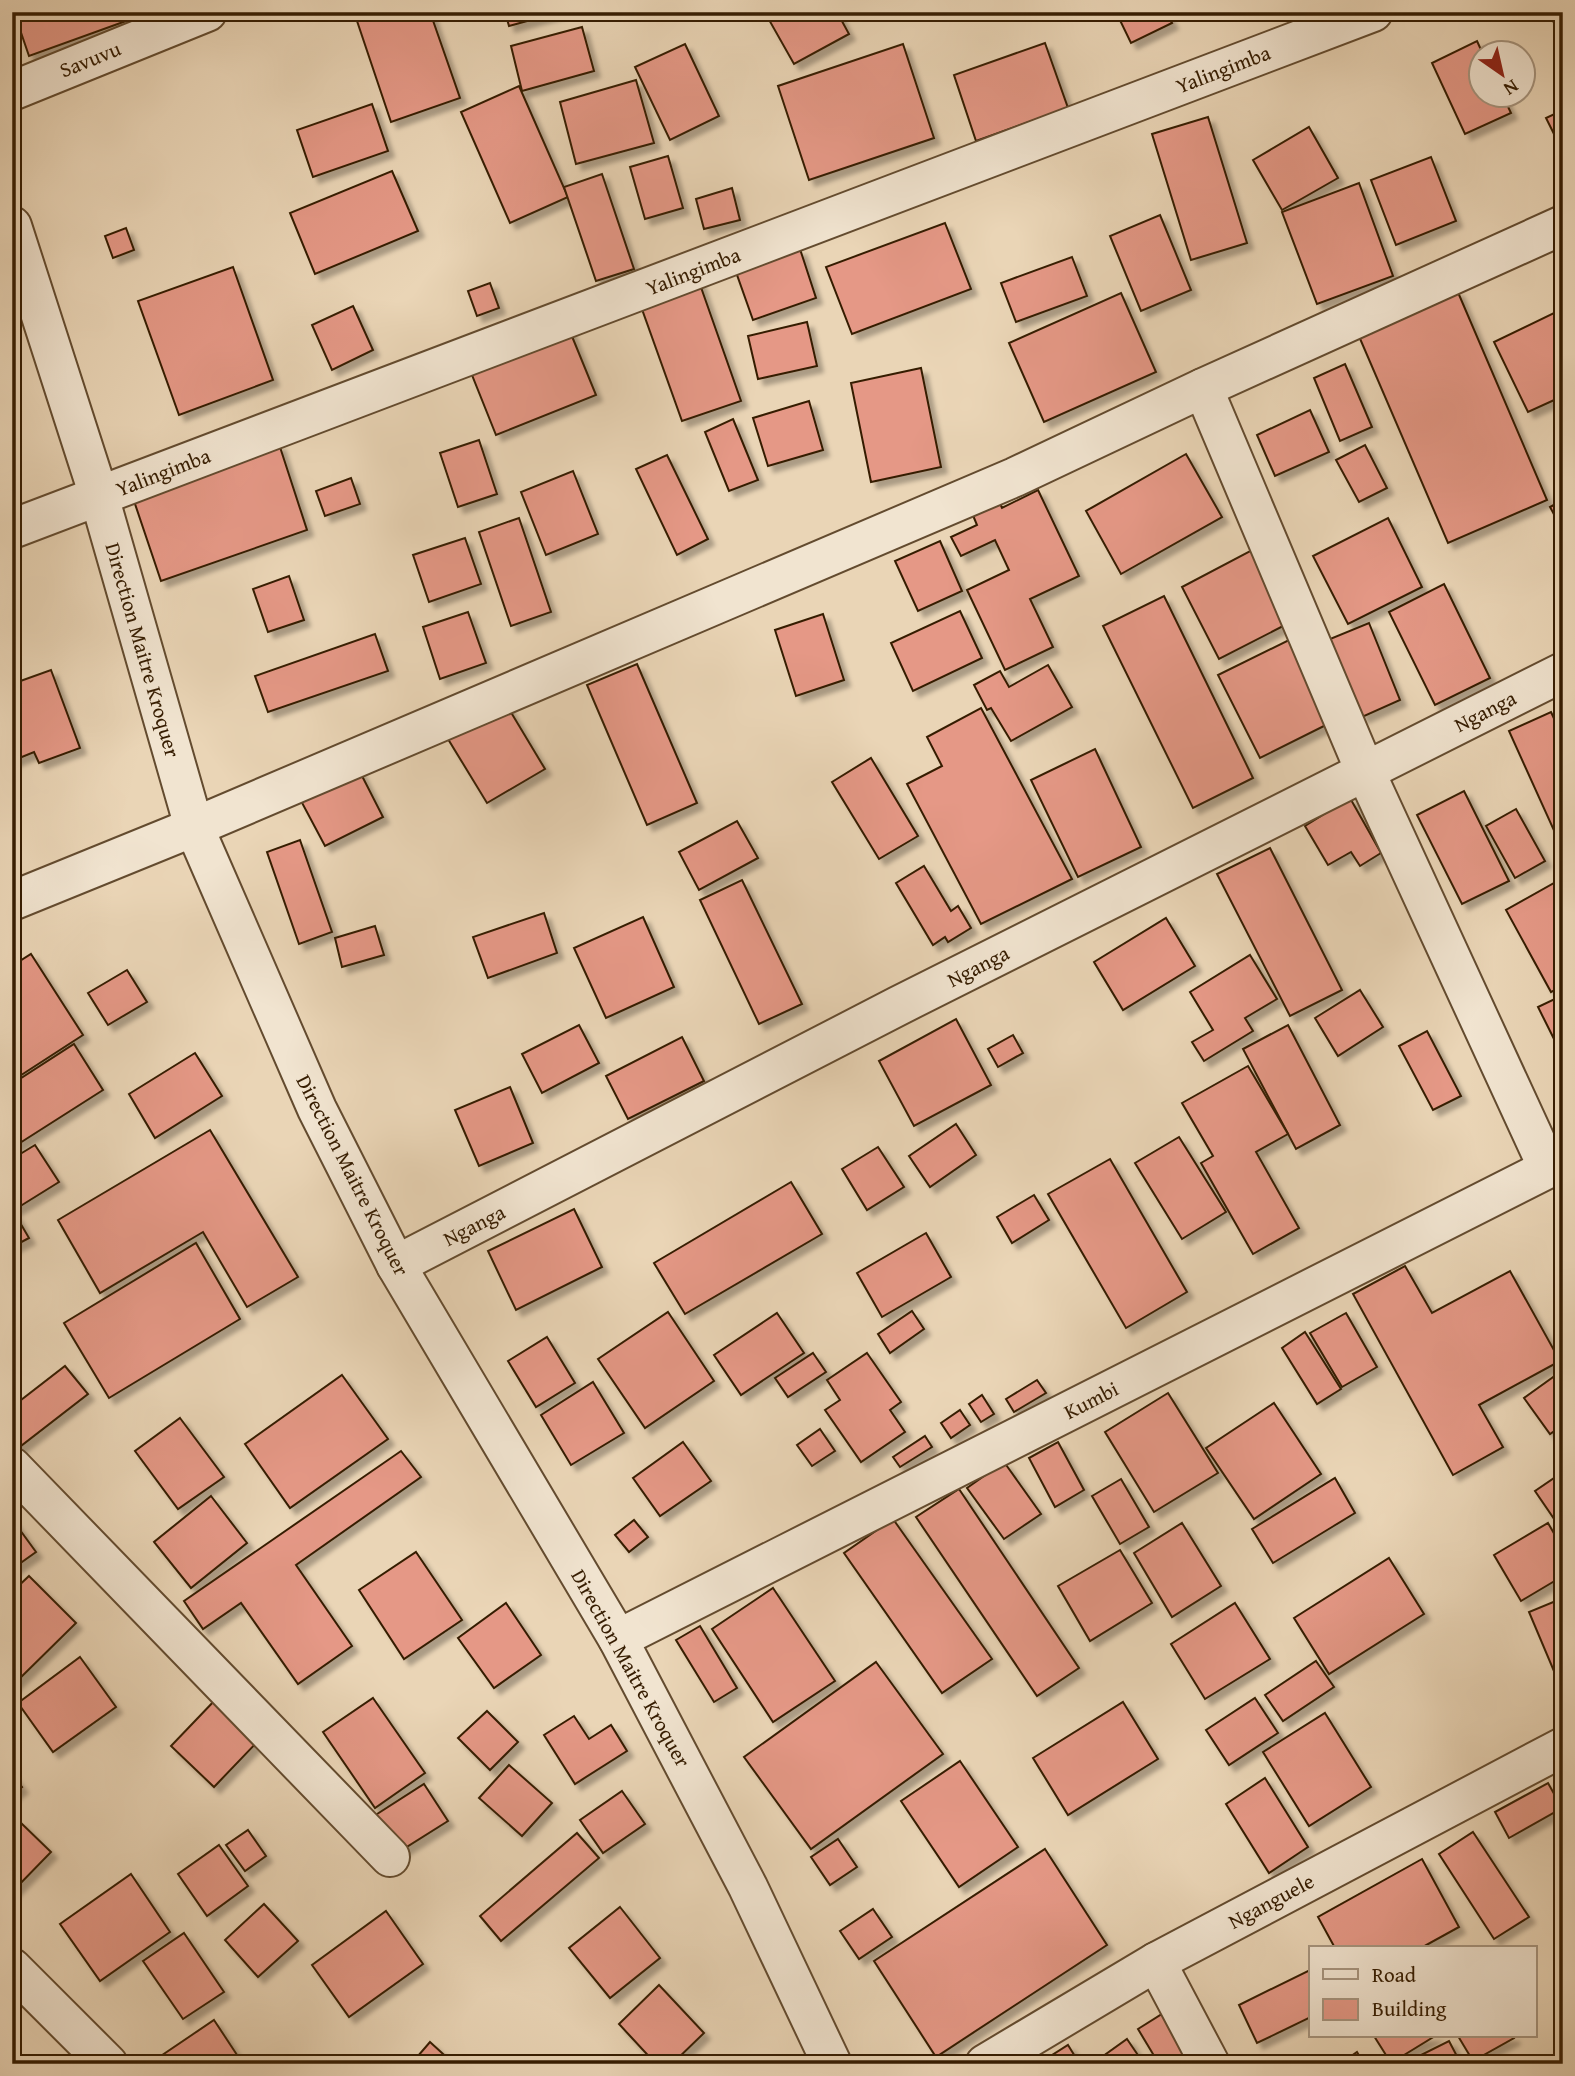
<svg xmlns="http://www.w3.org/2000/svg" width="1575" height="2076" viewBox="0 0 1575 2076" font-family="'Gentium Book Plus',serif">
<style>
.building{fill:#e59886;stroke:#361d02;stroke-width:2;filter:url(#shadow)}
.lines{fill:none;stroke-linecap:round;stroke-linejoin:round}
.minor-casing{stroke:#634b2f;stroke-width:42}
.minor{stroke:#f1e4d0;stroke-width:38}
.labels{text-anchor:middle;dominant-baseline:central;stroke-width:6;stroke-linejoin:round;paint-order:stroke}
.street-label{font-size:21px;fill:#361d02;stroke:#f1e4d0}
</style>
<defs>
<filter id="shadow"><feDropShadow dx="6" dy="6" stdDeviation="2" flood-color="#0004"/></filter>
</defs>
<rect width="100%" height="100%" fill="#ead5b6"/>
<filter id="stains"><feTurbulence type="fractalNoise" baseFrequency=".00286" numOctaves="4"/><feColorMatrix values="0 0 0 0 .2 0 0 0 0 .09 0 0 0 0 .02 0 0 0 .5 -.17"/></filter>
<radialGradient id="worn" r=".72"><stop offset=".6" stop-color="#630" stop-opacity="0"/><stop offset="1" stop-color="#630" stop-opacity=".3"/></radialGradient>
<g class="building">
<path d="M14 12H151L29 56Z"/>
<path d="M354 12H430L460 98 391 122Z"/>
<path d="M505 12H560L509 26Z"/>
<path d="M779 12H837L849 34 794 64 768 18Z"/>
<path d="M1116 12H1166L1172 23 1131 43Z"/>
<path d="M1549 12H1563V32L1559 34Z"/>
<path d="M582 27 594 71 522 91 511 46Z"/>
<path d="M1477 41 1482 52H1480V94H1502L1511 113 1465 134 1432 63Z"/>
<path d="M1045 43 1068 108 976 141 954 75Z"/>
<path d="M685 44 719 116 670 140 635 67Z"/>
<path d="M903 44 934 138 809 180 778 86Z"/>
<path d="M636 80 654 143 576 164 560 102Z"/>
<path d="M519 86 568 197 510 223 461 112Z"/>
<path d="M372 104 388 151 313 177 297 130Z"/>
<path d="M1563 110V152L1546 118Z"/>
<path d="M1208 117 1247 243 1191 260 1152 134Z"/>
<path d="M1309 127 1338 178 1282 210 1253 160Z"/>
<path d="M668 156 683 208 645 219 630 167Z"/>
<path d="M1431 157 1456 221 1396 245 1371 180Z"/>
<path d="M392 171 418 231 315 274 290 213Z"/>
<path d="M602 174 634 269 596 281 564 187Z"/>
<path d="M1359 183 1393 276 1317 304 1282 212Z"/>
<path d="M732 188 740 220 704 229 696 199Z"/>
<path d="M1160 215 1191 290 1141 311 1110 236Z"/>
<path d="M945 223 971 289 852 334 826 267Z"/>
<path d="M126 228 134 250 113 258 105 236Z"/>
<path d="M800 249 816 298 753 320 736 272Z"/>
<path d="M1072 257 1087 296 1016 322 1001 283Z"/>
<path d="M233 267 273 380 179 415 138 301Z"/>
<path d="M697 276 741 401 682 421 638 298Z"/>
<path d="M490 283 499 308 477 316 468 291Z"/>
<path d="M1457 290 1547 500 1448 543 1358 334Z"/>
<path d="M1121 293 1156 372 1044 422 1009 343Z"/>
<path d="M353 306 373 350 332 370 312 325Z"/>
<path d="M1556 312 1563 326V396L1528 412 1494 342Z"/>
<path d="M807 322 817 366 758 379 748 336Z"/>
<path d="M569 329 596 395 496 435 470 370Z"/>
<path d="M1345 364 1372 427 1340 441 1314 378Z"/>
<path d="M921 368 941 467 871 482 851 383Z"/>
<path d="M809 401 823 450 768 466 753 418Z"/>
<path d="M1310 410 1329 452 1275 476 1257 435Z"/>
<path d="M733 419 758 480 729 491 705 432Z"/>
<path d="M479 440 497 494 458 507 440 453Z"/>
<path d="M279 444 307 530 161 581 132 495Z"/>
<path d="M1365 445 1387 488 1359 502 1336 460Z"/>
<path d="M1186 454 1222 517 1121 574 1086 511Z"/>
<path d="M667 455 708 539 677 555 636 469Z"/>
<path d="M573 471 598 534 546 555 521 492Z"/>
<path d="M351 478 360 504 325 516 316 491Z"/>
<path d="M1038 490 1079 576 1030 599 1053 647 1005 670 967 590 1009 570 995 540 961 556 951 537 977 525 972 513 999 501 1002 508Z"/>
<path d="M1563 500V531L1550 507Z"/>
<path d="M519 518 551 612 511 626 479 532Z"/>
<path d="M1388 518 1422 587 1348 624 1313 556Z"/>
<path d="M465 538 481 584 429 602 413 555Z"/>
<path d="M940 541 962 591 918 611 895 561Z"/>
<path d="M1254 549 1291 622 1219 659 1182 587Z"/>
<path d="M289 576 304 620 268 632 253 589Z"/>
<path d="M1444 584 1490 678 1435 705 1389 612Z"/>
<path d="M1164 596 1253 778 1193 808 1103 626Z"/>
<path d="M960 611 982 658 913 691 891 643Z"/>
<path d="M468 612 486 663 440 679 423 627Z"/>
<path d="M823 614 844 680 796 696 775 630Z"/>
<path d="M1369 623 1400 700 1362 717 1330 639Z"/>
<path d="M375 634 388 671 268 712 255 676Z"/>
<path d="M1289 640 1330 723 1260 758 1218 675Z"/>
<path d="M637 664 697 803 647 825 587 685Z"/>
<path d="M1048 665 1072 707 1011 741 991 708 987 710 974 685 1000 671 1009 687Z"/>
<path d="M51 670 80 748 39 763 34 752 12 761V684Z"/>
<path d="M506 704 545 769 487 803 448 739Z"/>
<path d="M981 708 1072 879 981 924 907 784 942 766 927 737Z"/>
<path d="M1551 712 1563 738V845L1561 846 1509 731Z"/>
<path d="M1095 749 1141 847 1078 877 1031 780Z"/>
<path d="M871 758 918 836 879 859 832 782Z"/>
<path d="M359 770 383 817 325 846 300 799Z"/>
<path d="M1464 791 1509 881 1462 904 1417 815Z"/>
<path d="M1350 798 1381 853 1360 866 1351 852 1328 865 1305 826Z"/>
<path d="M1516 809 1545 861 1515 878 1486 826Z"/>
<path d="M737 821 758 858 699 890 679 852Z"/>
<path d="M300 840 332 932 299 944 267 852Z"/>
<path d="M1270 848 1342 990 1290 1016 1217 874Z"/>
<path d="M924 866 951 911 958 906 971 928 948 942 945 937 933 945 896 883Z"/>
<path d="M1563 878V985L1551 992 1506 910Z"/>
<path d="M742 880 802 1004 759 1024 700 900Z"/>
<path d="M544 913 557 953 488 978 473 937Z"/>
<path d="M643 917 674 987 606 1018 574 948Z"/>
<path d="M1166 918 1195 966 1123 1010 1094 962Z"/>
<path d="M375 926 384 955 342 967 335 938Z"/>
<path d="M31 954 83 1035 12 1081V966Z"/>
<path d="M1250 955 1277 999 1245 1018 1253 1031 1204 1061 1192 1042 1213 1030 1190 992Z"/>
<path d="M127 970 147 1002 108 1025 88 993Z"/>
<path d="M1360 990 1383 1027 1338 1056 1315 1018Z"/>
<path d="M1563 995V1057L1538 1007Z"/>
<path d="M956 1019 991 1085 914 1126 879 1061Z"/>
<path d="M579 1025 599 1063 542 1093 522 1054Z"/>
<path d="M1288 1025 1340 1125 1296 1149 1243 1049Z"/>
<path d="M1427 1031 1461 1096 1433 1110 1399 1046Z"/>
<path d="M1013 1035 1023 1053 998 1067 988 1049Z"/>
<path d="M682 1037 704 1081 628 1119 606 1076Z"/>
<path d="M74 1044 103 1090 12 1148V1084Z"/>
<path d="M195 1053 222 1096 155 1138 129 1094Z"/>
<path d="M1248 1066 1288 1134 1256 1152 1299 1228 1253 1254 1201 1163 1213 1156 1182 1103Z"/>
<path d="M510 1087 533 1143 479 1166 455 1110Z"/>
<path d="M956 1124 976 1155 930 1187 909 1156Z"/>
<path d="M210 1130 298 1277 247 1307 203 1232 100 1293 58 1220Z"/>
<path d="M1179 1137 1226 1212 1182 1239 1135 1163Z"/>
<path d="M35 1145 59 1182 14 1210 12 1207V1159Z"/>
<path d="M878 1147 904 1187 867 1210 842 1169Z"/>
<path d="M1110 1159 1187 1292 1126 1328 1048 1194Z"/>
<path d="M791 1182 822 1234 685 1314 654 1263Z"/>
<path d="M1034 1195 1049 1220 1012 1243 997 1217Z"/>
<path d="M574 1209 602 1267 516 1310 488 1251Z"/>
<path d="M15 1214 29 1238 12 1247V1216Z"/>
<path d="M926 1233 951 1277 882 1317 857 1273Z"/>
<path d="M196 1243 240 1319 109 1398 64 1323Z"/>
<path d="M1405 1266 1432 1313 1510 1271 1560 1361 1479 1405 1503 1447 1453 1475 1353 1294Z"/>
<path d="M912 1311 924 1329 890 1353 878 1334Z"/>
<path d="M668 1312 714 1381 645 1428 598 1359Z"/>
<path d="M777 1313 804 1353 741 1395 714 1355Z"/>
<path d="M1346 1313 1377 1367 1342 1387 1310 1333Z"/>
<path d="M1305 1332 1341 1389 1317 1404 1282 1348Z"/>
<path d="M547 1337 575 1383 536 1407 508 1361Z"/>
<path d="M813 1353 826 1372 788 1397 775 1378Z"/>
<path d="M867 1353 901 1402 890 1410 905 1432 861 1462 825 1410 840 1400 827 1380Z"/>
<path d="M65 1366 88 1394 17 1449 12 1443V1407Z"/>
<path d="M1563 1370V1425L1550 1434 1524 1398Z"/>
<path d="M342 1375 388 1439 290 1508 245 1444Z"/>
<path d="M1037 1380 1046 1393 1014 1412 1006 1399Z"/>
<path d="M593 1382 624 1433 571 1465 541 1415Z"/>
<path d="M1168 1393 1218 1473 1154 1512 1105 1432Z"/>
<path d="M982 1395 994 1414 981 1422 969 1404Z"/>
<path d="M1274 1403 1321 1474 1254 1519 1206 1448Z"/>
<path d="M960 1410 970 1425 951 1438 941 1423Z"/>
<path d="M180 1418 224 1477 178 1509 135 1451Z"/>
<path d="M820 1429 835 1451 812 1466 797 1445Z"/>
<path d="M925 1436 932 1447 900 1467 893 1457Z"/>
<path d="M683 1442 711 1481 660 1516 633 1478Z"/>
<path d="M1058 1442 1084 1490 1055 1507 1029 1458Z"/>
<path d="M401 1451 421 1477 296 1565 352 1646 298 1684 241 1603 203 1629 184 1601Z"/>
<path d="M1004 1462 1041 1514 1004 1539 967 1488Z"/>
<path d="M1563 1472V1532L1535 1491Z"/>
<path d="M1335 1478 1355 1513 1273 1563 1252 1529Z"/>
<path d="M1121 1479 1149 1527 1120 1544 1092 1496Z"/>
<path d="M959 1489 1079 1668 1037 1696 916 1517Z"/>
<path d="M211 1496 247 1543 191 1588 154 1542Z"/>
<path d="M12 1519 36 1552 12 1569Z"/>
<path d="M893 1519 992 1659 942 1693 844 1553Z"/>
<path d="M634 1520 648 1537 629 1552 615 1535Z"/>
<path d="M1182 1523 1221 1586 1172 1617 1134 1553Z"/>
<path d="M1548 1523 1563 1549V1576L1521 1601 1494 1555Z"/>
<path d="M1120 1550 1152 1603 1090 1641 1058 1586Z"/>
<path d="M416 1552 462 1620 404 1659 359 1590Z"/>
<path d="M1389 1558 1424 1614 1329 1674 1294 1618Z"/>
<path d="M29 1576 76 1623 12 1686V1592Z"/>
<path d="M773 1588 835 1681 773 1722 712 1629Z"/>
<path d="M1563 1598V1673L1556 1676 1529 1612Z"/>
<path d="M506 1603 541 1655 494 1688 458 1638Z"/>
<path d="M1235 1603 1270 1659 1205 1699 1171 1644Z"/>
<path d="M700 1626 737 1688 714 1702 676 1640Z"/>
<path d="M80 1657 116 1707 53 1752 18 1703Z"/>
<path d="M1316 1661 1334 1687 1283 1721 1265 1695Z"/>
<path d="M876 1662 943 1754 811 1849 744 1757Z"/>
<path d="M217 1698 261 1738 214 1787 171 1746Z"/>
<path d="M373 1698 425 1773 375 1808 323 1732Z"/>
<path d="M1255 1698 1278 1733 1229 1765 1206 1730Z"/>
<path d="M1123 1702 1158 1759 1068 1815 1033 1758Z"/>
<path d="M487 1711 518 1742 490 1770 458 1738Z"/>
<path d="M1325 1713 1371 1787 1309 1826 1263 1752Z"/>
<path d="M574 1716 589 1739 611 1725 627 1751 575 1784 544 1735Z"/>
<path d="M960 1761 1018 1847 959 1887 901 1801Z"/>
<path d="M509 1765 552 1803 522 1836 479 1798Z"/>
<path d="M12 1774 22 1787 12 1795Z"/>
<path d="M1265 1778 1308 1847 1269 1873 1226 1804Z"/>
<path d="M1548 1783 1562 1808 1509 1838 1495 1812Z"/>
<path d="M424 1784 448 1821 397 1853 374 1816Z"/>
<path d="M622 1791 645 1824 603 1853 580 1820Z"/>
<path d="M19 1821 51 1852 12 1892V1827Z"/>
<path d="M248 1830 266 1856 245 1871 226 1845Z"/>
<path d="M1473 1832 1529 1917 1494 1939 1439 1854Z"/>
<path d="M577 1833 599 1858 501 1941 480 1916Z"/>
<path d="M838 1839 857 1867 830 1885 811 1857Z"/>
<path d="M219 1845 248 1886 207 1916 178 1874Z"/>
<path d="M1045 1849 1107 1945 936 2057 874 1961Z"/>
<path d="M1422 1859 1459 1927 1421 1948H1335L1318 1917Z"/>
<path d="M131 1874 170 1932 100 1981 60 1924Z"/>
<path d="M264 1904 298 1941 258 1977 225 1940Z"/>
<path d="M620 1907 660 1958 610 1998 569 1948Z"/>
<path d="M873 1909 892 1937 859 1959 840 1931Z"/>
<path d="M386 1911 423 1964 349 2017 312 1965Z"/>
<path d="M184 1933 224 1992 183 2019 143 1961Z"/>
<path d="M1310 1970 1311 2017 1257 2043 1239 2005Z"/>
<path d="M659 1985 704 2033 672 2064H656L619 2024Z"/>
<path d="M1162 2014 1193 2064H1159L1138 2029Z"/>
<path d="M214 2020 243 2064H149Z"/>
<path d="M1374 2036H1435L1391 2063Z"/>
<path d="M1458 2036H1513L1514 2038 1473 2061Z"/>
<path d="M1127 2039 1144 2064H1092Z"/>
<path d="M1449 2041 1461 2064H1403Z"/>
<path d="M430 2042 454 2064H411Z"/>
<path d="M1068 2045 1076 2058 1067 2064H1038Z"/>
<path d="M1357 2052 1364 2064H1340Z"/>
</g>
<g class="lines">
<g class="minor-casing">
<g id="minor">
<path d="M12 91 207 12"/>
<path d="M12 226 99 496 194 827 317 1109 396 1265 618 1639 748 1887 832 2064"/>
<path d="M1203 388 1365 771 1548 1168"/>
<path d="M12 529 1373 12"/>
<path d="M12 901 194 827 1015 477 1203 388 1563 225"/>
<path d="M396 1265 898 1006 1563 672"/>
<path d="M12 1467 390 1857"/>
<path d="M618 1639 1563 1161"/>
<path d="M1156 1962 1210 2064"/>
<path d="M12 1968 108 2064"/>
<path d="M985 2064 1156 1962 1563 1747"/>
</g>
</g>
<use href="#minor" class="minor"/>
</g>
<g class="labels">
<g class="street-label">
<text transform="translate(90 59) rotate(-22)">Savuvu</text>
<text transform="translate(1223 69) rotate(-21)">Yalingimba</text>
<text transform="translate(693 271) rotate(-21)">Yalingimba</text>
<text transform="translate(163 472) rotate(-21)">Yalingimba</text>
<text transform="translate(143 650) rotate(74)">Direction Maitre Kroquer</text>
<text transform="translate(1485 711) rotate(-27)">Nganga</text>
<text transform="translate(978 966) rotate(-27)">Nganga</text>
<text transform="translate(353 1175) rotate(63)">Direction Maitre Kroquer</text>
<text transform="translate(474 1225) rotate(-27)">Nganga</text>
<text transform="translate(1091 1400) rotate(-27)">Kumbi</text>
<text transform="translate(631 1668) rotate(61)">Direction Maitre Kroquer</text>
<text transform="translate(1271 1901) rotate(-28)">Nganguele</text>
</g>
</g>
<rect width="1575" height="2076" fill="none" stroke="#ead5b6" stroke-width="42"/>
<rect x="14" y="14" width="1547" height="2048" fill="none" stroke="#361d02" stroke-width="3.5"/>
<rect x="21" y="21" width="1533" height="2034" fill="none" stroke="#361d02" stroke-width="2"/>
<rect x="1309" y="1946" width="228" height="91" fill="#f1e4d0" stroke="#a6947e" stroke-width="2"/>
<rect x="1323" y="1969" width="35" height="10" fill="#f1e4d0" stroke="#a6947e" stroke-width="2"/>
<text x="1372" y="1982" font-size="21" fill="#361d02">Road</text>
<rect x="1323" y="1999" width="35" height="21" fill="#e59886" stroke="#a6947e" stroke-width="2"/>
<text x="1372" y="2016" font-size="21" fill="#361d02">Building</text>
<g transform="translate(1502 74) rotate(146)"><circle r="33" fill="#f1e4d0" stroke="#a6947e" stroke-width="2"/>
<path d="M0-5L12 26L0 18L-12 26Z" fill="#8f2418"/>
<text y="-10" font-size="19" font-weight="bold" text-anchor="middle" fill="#361d02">N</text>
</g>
<rect width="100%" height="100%" filter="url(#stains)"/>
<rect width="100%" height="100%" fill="url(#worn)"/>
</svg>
